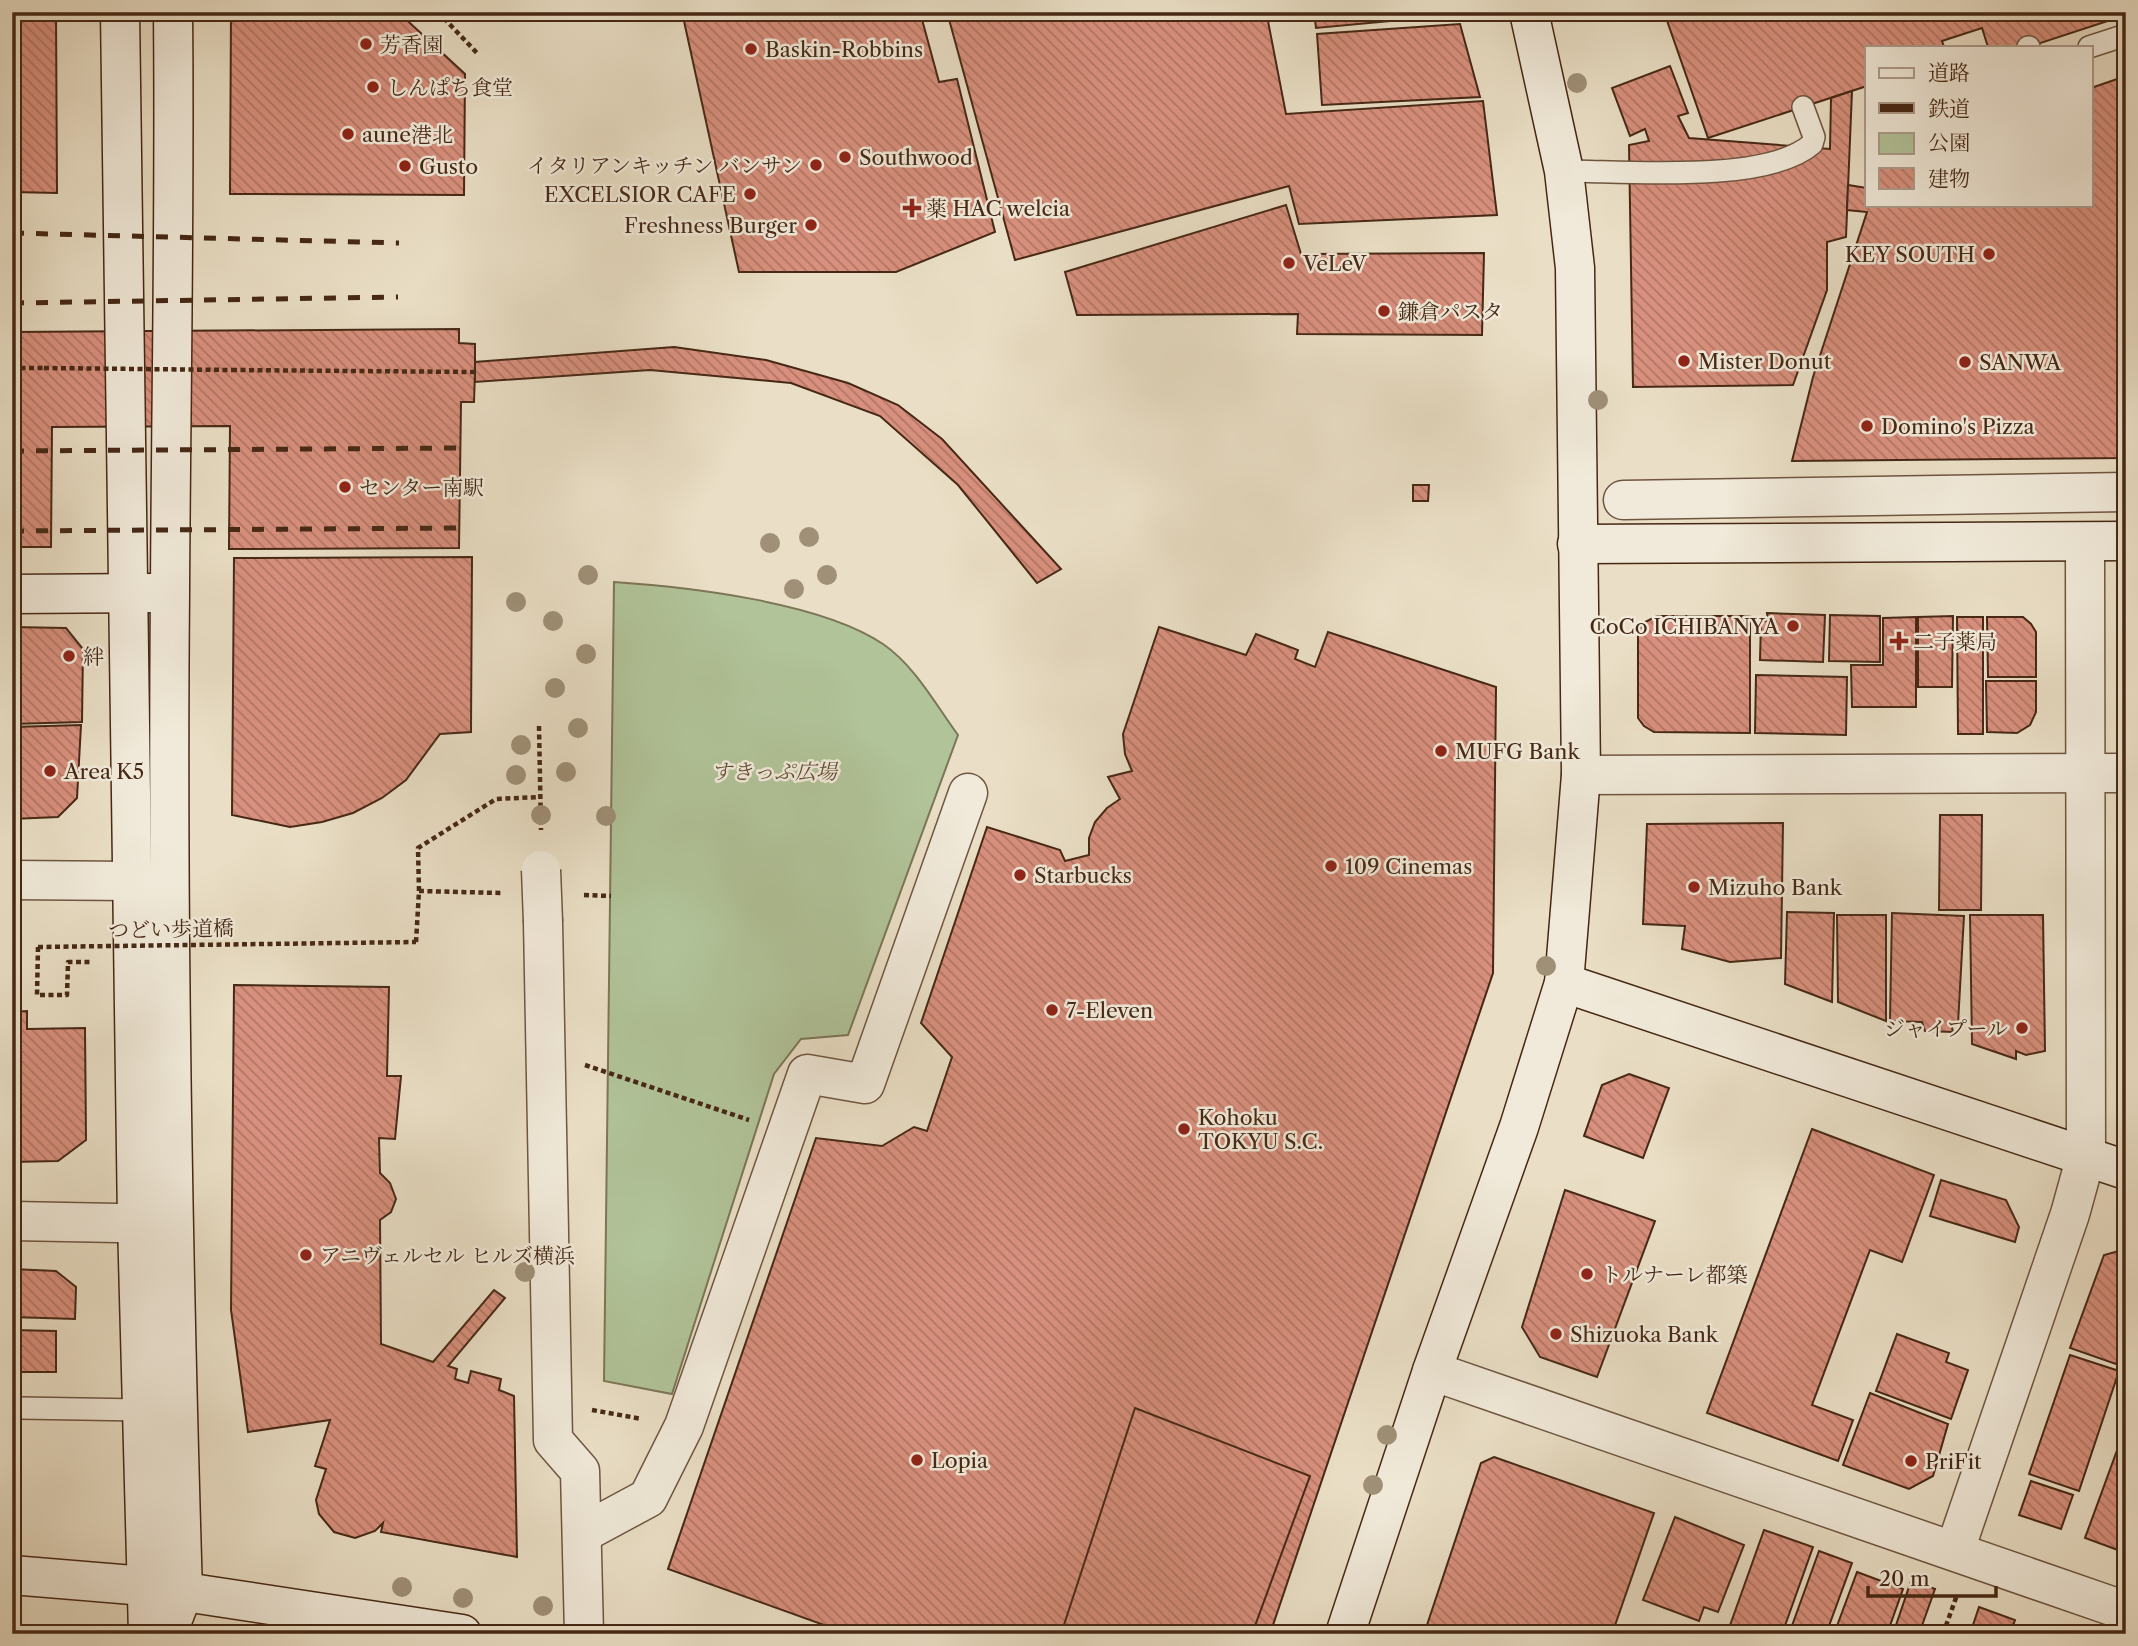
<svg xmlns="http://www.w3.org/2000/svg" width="2138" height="1646" viewBox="0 0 2138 1646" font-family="'Libre Caslon Text','Noto Serif JP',serif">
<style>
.green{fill:#b1c399;stroke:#7c7657;stroke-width:2}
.building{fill:url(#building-back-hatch);stroke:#462815;stroke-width:2}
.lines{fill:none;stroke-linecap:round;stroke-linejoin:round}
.lane-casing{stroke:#6f5641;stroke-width:24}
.street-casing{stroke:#6f5641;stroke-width:41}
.secondary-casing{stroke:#462815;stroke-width:41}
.path{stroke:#462815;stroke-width:4.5;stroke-dasharray:5 3.5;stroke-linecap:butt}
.lane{stroke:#f1eada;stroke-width:21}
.street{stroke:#f1eada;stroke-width:38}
.secondary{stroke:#f1eada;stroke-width:38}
.rail{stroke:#462815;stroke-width:5;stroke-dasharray:12 12;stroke-linecap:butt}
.street-bridge-casing{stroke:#6f5641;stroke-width:41;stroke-linecap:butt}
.path-bridge{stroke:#462815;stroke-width:4.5;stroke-dasharray:5 3.5;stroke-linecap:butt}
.street-bridge{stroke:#f1eada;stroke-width:38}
.tree{fill:#9f9077}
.poi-dot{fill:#8f2418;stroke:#f1eada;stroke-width:2.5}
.labels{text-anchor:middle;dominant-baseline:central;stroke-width:5;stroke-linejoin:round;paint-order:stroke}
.poi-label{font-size:21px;fill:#462815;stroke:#f1eada;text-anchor:start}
.park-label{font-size:21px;font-style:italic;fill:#614f36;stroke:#f1eada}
.street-label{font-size:21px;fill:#462815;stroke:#f1eada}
</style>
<defs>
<pattern id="building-back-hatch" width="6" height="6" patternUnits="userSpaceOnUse" patternTransform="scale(1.75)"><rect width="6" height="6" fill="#d9907e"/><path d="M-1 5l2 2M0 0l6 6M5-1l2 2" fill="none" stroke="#b27666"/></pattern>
</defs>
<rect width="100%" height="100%" fill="#eadfc6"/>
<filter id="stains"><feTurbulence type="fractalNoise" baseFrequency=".00286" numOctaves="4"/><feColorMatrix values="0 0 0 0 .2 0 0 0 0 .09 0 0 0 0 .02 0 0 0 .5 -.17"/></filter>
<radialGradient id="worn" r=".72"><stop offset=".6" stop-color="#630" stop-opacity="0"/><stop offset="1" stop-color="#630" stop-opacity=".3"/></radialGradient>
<path class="green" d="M614 582C688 587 821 602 883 644 915 666 936 705 958 735L848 1035 801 1039 774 1074 672 1394 604 1381Z"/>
<g class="building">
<path d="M12 12H56L57 193 12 192Z"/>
<path d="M231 12H398L465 74 464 195 230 194Z"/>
<path d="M682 12H920L939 82 957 79 995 232 896 272H739Z"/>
<path d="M947 12H1301L1267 16 1286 114 1483 101 1497 215 1299 224 1289 186 1015 260Z"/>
<path d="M1314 12H1429L1401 20 1316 28Z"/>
<path d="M1664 12H2126V15L2028 47H1988L1982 28 1942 41 1944 47H1867V86L1708 138Z"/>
<path d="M1460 24 1480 97 1322 105 1317 34Z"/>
<path d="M1670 66 1688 113 1678 116 1689 138 1830 149 1831 98 1852 91 1846 237 1827 242V290L1793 385 1633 387 1629 145 1649 141 1645 129 1630 136 1612 88Z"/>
<path d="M2126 76V458L1792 461 1813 377 1867 212 1847 210 1848 185 1867 188V205H2091V88Z"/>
<path d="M1286 205 1301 254 1484 253 1482 335 1297 334 1298 314 1077 315 1065 272Z"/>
<path d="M459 329V343L475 344V372L474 402H461L459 548 229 549 230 426 52 427 51 547H12V332Z"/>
<path d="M674 347 766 360 848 383 898 405 942 439 1061 569 1037 583 958 485 880 416 791 383 650 370 475 382V362Z"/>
<path d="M1413 485H1429L1428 501H1413Z"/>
<path d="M472 557 471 732 440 734 406 780 382 798 353 813 322 822 290 827 232 815 234 558Z"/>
<path d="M1767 613 1825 615 1823 662 1760 660 1761 621H1768Z"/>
<path d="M1830 615 1880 616V662L1829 661Z"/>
<path d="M1657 616H1750V733L1654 732 1644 726 1638 718V631L1645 622Z"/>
<path d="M1953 616 1952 687H1918V617Z"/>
<path d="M1916 617V707H1852L1851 665H1883V618Z"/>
<path d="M1957 617H1983V734H1958Z"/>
<path d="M1987 617H2023L2031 624 2036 632V677H1988Z"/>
<path d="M12 627 66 628 83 649 82 722 12 724Z"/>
<path d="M1159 627 1246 655 1256 634 1298 650 1295 659 1315 667 1328 632 1496 687 1493 973 1270 1634H849L668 1569 816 1138 882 1146 914 1127 927 1131 952 1057 921 1023 987 827 1060 850 1065 861 1089 855V838L1095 822 1107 808 1120 799 1108 777 1132 771 1125 754 1123 734Z"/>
<path d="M1756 675 1847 677 1846 735 1755 733Z"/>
<path d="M1986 681H2036V712L2030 725 2017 733 1987 732Z"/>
<path d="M81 725 77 798 58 817 12 819V727Z"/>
<path d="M1940 815H1982L1981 910H1939Z"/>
<path d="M1783 823 1781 958 1730 962 1682 949 1685 926 1643 924 1647 824Z"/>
<path d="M1787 912 1834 913 1832 1002 1785 984Z"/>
<path d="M1892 913 1964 916 1958 1024 1951 1023 1953 1032 1925 1031 1922 1022 1890 1021Z"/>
<path d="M1837 915H1886V1021L1838 1002Z"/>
<path d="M1970 915H2043L2045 1051 2026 1055 2016 1051V1059L1972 1044Z"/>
<path d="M234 985 389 987 387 1076H401L395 1139 379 1138 380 1173 390 1183 396 1199 391 1212 380 1220 381 1344 433 1362 494 1290 505 1298 448 1366 457 1369 455 1379 468 1383 471 1371 501 1379 499 1390 514 1396 517 1557 381 1532 383 1523 375 1531 355 1538 334 1532 319 1514 316 1500 326 1469 315 1466 330 1420 248 1432 231 1310Z"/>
<path d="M27 1011V1029L85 1028 86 1140 58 1161 12 1162V1012Z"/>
<path d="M1629 1074 1669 1088 1643 1158 1584 1136 1602 1085Z"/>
<path d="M1812 1129 1934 1175 1902 1262 1870 1250 1812 1405 1853 1420 1838 1461 1707 1413Z"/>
<path d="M1941 1180 2006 1200 2019 1227 2015 1242 1930 1216Z"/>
<path d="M1565 1190 1655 1221 1597 1377 1540 1357 1522 1327Z"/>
<path d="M2126 1249V1343L2116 1364 2070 1348 2104 1255Z"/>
<path d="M12 1269 56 1271 76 1287 75 1319 12 1317Z"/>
<path d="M12 1330 56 1331V1372H12Z"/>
<path d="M1897 1334 1949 1353 1946 1362 1968 1370 1951 1419 1876 1391Z"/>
<path d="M2070 1355 2119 1371 2079 1491 2029 1474Z"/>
<path d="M1870 1393 1948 1424 1933 1476 1909 1489 1843 1465Z"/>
<path d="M1135 1408 1310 1476 1252 1634H1061Z"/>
<path d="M2123 1434 2126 1435 2123 1467 2126 1468V1553L2085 1538Z"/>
<path d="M1494 1457 1654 1513 1612 1634H1424L1481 1463Z"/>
<path d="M2031 1481 2073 1495 2061 1529 2019 1515Z"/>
<path d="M1675 1517 1744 1545 1718 1612 1704 1607 1699 1621 1643 1600Z"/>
<path d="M1764 1530 1813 1547 1782 1634H1735L1728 1631Z"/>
<path d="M1819 1551 1852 1563 1826 1634H1789Z"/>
<path d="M1857 1572 1903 1589 1887 1634H1834Z"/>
<path d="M1911 1581 1935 1589 1919 1634H1893Z"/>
<path d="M1979 1607 2015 1620 2010 1634H1970Z"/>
</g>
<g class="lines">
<g class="lane-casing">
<g id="lane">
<path d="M2028 47H2029"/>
<path d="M2089 47 2126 35"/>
<path d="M1564 171C1625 171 1766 184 1812 144L1814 137 1803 107"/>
<path d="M20 1408 141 1410"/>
</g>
</g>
<g class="street-casing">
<g id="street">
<path d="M1623 500 2126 492"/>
<path d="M1581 775 2126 773"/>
<path d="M12 880 132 881"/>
<path d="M543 922 553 1440 580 1471 584 1634"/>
<path d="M12 1221 171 1224"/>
<path d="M1432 1371 2126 1611"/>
<path d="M583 1533 648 1498 684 1426 807 1074 865 1084 968 793"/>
<path d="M1955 1550 2070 1214 2086 1156 2085 542"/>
</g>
</g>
<g class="secondary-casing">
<g id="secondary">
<path d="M120 12 137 1222 148 1634"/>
<path d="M1577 544 2126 541"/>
<path d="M12 594 154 593"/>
<path d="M1564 983 2126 1170"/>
<path d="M12 1575 145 1586 462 1634"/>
<path d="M167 1634 183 1593C173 1260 167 926 170 592 171 399 175 206 173 12"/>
<path d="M1345 1634 1432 1371 1519 1127 1564 983 1581 775 1575 268 1564 171 1529 12"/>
</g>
</g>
<g class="path">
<path d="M438 12 477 53"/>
<path d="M12 368H44"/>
<path d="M232 370 475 372"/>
<path d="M539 726 541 830"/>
<path d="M419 891 418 848 496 799 540 797"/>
<path d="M584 895 611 896"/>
<path d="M416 942 419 891 501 893"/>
<path d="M38 947 37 995H67L68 962H92"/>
<path d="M585 1065 749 1120"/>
<path d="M592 1410 642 1419"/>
<path d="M1943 1634 1957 1595"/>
</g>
<use href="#lane" class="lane"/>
<use href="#street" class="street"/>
<use href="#secondary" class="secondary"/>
<g class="rail">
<path d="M12 233 399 243"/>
<path d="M12 303 398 297"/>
<path d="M12 451 459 448"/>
<path d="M12 531 459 528"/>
</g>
<g class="street-bridge-casing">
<path id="street-bridge" d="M541 870 543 922"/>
</g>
<g class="path-bridge">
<path d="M44 368 232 370"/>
<path d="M38 947 416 942"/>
</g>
<use href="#street-bridge" class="street-bridge"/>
</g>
<g class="tree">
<circle cx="1577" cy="83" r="10"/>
<circle cx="1598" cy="400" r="10"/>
<circle cx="809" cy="537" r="10"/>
<circle cx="770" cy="543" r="10"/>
<circle cx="588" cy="575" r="10"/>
<circle cx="827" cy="575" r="10"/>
<circle cx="794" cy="589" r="10"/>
<circle cx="516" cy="602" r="10"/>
<circle cx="553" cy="621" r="10"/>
<circle cx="586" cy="654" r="10"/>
<circle cx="555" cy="688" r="10"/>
<circle cx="578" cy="728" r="10"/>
<circle cx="521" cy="745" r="10"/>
<circle cx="566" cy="772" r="10"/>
<circle cx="516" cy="775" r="10"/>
<circle cx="541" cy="815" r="10"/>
<circle cx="606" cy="816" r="10"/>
<circle cx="1546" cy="966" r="10"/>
<circle cx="525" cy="1272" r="10"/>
<circle cx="1387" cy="1435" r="10"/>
<circle cx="1373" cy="1485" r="10"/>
<circle cx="402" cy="1587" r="10"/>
<circle cx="463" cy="1598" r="10"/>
<circle cx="543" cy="1606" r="10"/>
</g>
<g class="poi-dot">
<circle cx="366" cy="44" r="7"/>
<circle cx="751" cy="49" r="7"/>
<circle cx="373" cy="87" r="7"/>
<circle cx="348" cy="134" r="7"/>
<circle cx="845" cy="157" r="7"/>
<circle cx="816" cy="165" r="7"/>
<circle cx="405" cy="166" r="7"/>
<circle cx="750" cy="194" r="7"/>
<path d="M908.5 197.5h7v7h7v7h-7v7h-7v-7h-7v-7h7z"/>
<circle cx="811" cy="225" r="7"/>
<circle cx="1989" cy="254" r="7"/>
<circle cx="1289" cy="263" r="7"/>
<circle cx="1384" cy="311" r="7"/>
<circle cx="1684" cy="361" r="7"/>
<circle cx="1965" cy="362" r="7"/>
<circle cx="1867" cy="426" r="7"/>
<circle cx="345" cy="487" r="7"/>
<circle cx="1793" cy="626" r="7"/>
<path d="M1895.5 630.5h7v7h7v7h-7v7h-7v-7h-7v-7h7z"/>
<circle cx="69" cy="656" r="7"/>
<circle cx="1441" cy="751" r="7"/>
<circle cx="50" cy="771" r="7"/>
<circle cx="1331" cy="866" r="7"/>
<circle cx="1020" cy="875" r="7"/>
<circle cx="1694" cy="887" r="7"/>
<circle cx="1052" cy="1010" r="7"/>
<circle cx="2022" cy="1028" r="7"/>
<circle cx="1184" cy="1129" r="7"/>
<circle cx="306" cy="1255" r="7"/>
<circle cx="1587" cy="1274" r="7"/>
<circle cx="1556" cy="1334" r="7"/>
<circle cx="917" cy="1460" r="7"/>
<circle cx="1911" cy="1461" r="7"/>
</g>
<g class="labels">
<g class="poi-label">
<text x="380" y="44">芳香園</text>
<text x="765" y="49">Baskin-Robbins</text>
<text x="387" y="87">しんぱち食堂</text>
<text x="362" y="134">aune港北</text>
<text x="859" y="157">Southwood</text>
<text x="802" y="165" text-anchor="end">イタリアンキッチン バンサン</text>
<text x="419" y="166">Gusto</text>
<text x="736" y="194" text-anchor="end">EXCELSIOR CAFE</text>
<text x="926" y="208">薬 HAC welcia</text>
<text x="797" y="225" text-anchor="end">Freshness Burger</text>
<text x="1975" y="254" text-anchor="end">KEY SOUTH</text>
<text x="1303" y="263">VeLeV</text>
<text x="1398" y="311">鎌倉パスタ</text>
<text x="1698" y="361">Mister Donut</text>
<text x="1979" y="362">SANWA</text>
<text x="1881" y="426">Domino's Pizza</text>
<text x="359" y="487">センター南駅</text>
<text x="1779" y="626" text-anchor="end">CoCo ICHIBANYA</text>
<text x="1913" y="641">二子薬局</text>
<text x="83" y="656">絆</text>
<text x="1455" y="751">MUFG Bank</text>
<text x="64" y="771">Area K5</text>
<text x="1345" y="866">109 Cinemas</text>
<text x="1034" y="875">Starbucks</text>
<text x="1708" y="887">Mizuho Bank</text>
<text x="1066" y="1010">7-Eleven</text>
<text x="2008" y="1028" text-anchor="end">ジャイプール</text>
<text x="1198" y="1117">Kohoku<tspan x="1198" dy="24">TOKYU S.C.</tspan></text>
<text x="320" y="1255">アニヴェルセル ヒルズ横浜</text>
<text x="1601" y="1274">トルナーレ都築</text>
<text x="1570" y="1334">Shizuoka Bank</text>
<text x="931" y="1460">Lopia</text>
<text x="1925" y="1461">PriFit</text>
</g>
<g class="park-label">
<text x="774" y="771">すきっぷ広場</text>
</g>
<g class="street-label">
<text transform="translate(171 929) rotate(-1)">つどい歩道橋</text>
</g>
</g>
<rect width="2138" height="1646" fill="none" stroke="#eadfc6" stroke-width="42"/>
<rect x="14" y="14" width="2110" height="1618" fill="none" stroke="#462815" stroke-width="3.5"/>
<rect x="21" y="21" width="2096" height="1604" fill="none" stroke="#462815" stroke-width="2"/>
<rect x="1865" y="46" width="228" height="161" fill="#f1eada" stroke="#ad9c8b" stroke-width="2"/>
<rect x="1879" y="68" width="35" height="10" fill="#f1eada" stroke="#ad9c8b" stroke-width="2"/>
<text x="1928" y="80" font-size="21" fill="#462815">道路</text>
<rect x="1879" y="103" width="35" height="10" fill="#462815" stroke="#ad9c8b" stroke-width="2"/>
<text x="1928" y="116" font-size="21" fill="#462815">鉄道</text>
<rect x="1879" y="133" width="35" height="21" fill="#b1c399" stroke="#ad9c8b" stroke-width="2"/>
<text x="1928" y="150" font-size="21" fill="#462815">公園</text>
<rect x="1879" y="168" width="35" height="21" fill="url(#building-back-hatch)" stroke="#ad9c8b" stroke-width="2"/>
<text x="1928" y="186" font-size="21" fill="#462815">建物</text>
<path d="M1868 1586v10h128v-10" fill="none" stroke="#462815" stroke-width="3.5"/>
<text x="1879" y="1586" font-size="21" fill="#462815" stroke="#f1eada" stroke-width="5" paint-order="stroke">20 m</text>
<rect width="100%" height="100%" filter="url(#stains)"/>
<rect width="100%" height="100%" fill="url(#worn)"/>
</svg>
